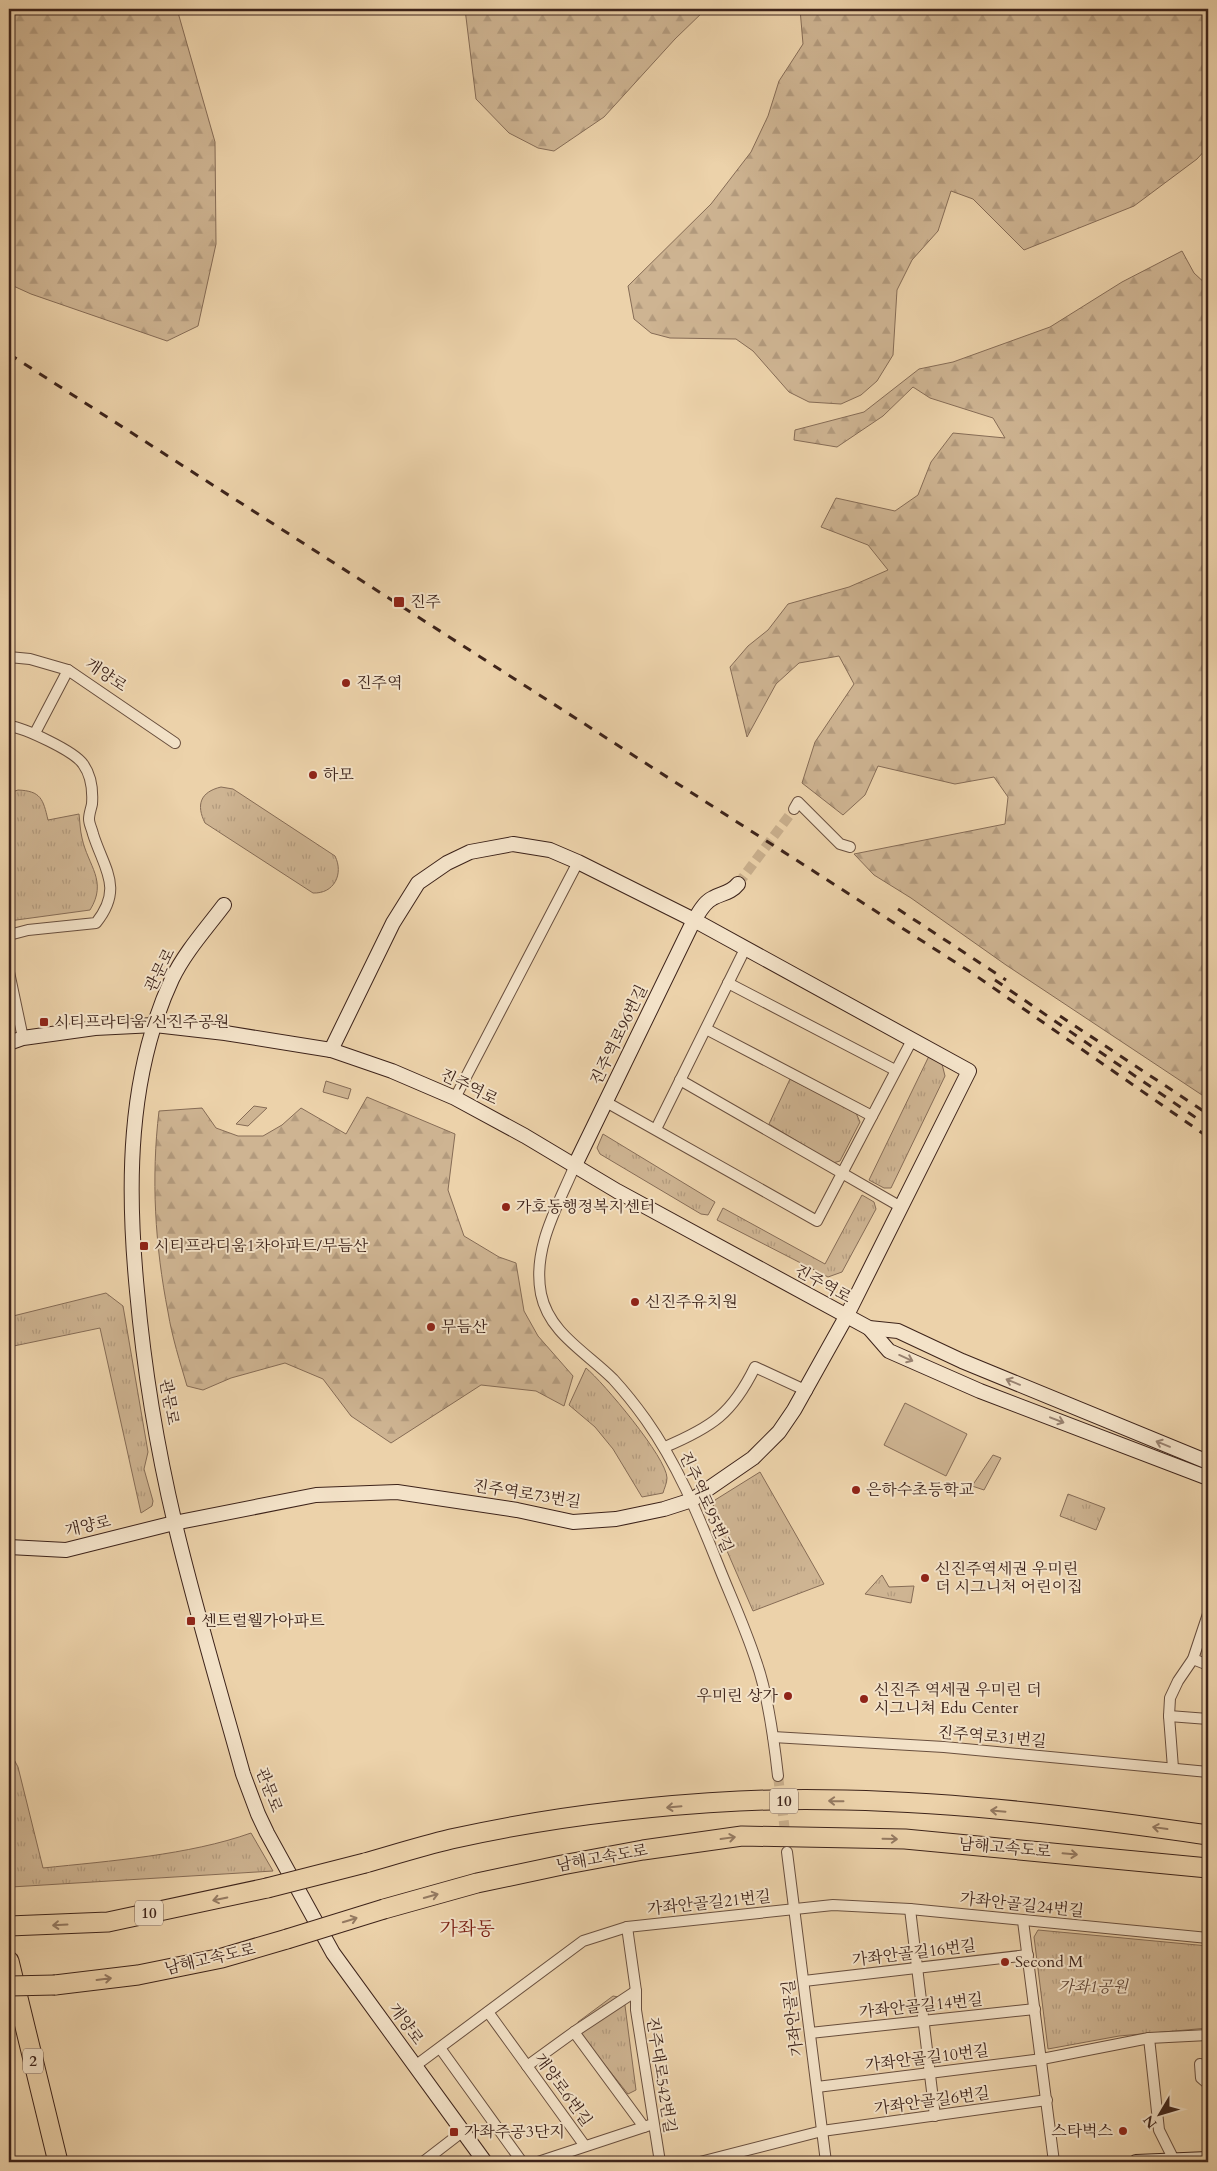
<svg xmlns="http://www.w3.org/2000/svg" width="1217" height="2171" viewBox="0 0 1217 2171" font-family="Cardo,'Noto Serif KR',serif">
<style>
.grass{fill:url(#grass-tufts);stroke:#866c56}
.forest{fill:url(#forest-firs);stroke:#866c56}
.pitch{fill:#ceb492;stroke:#866c56}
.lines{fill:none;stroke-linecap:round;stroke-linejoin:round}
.street-tunnel{stroke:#c9af8d;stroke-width:10;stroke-dasharray:10 5;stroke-linecap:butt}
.street-casing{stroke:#694f3e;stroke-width:12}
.secondary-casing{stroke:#3d231a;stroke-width:16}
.highway-casing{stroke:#3d231a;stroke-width:21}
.street{stroke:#f3e2c8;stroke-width:10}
.secondary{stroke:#f3e2c8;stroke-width:14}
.highway{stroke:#ecd2aa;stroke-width:19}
.rail{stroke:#3d231a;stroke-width:3;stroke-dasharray:9 9;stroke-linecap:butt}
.highway-bridge-casing{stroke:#3d231a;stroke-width:21;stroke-linecap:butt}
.highway-bridge{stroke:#ecd2aa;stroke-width:19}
.oneway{stroke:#988271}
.oneway2{stroke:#947a62}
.poi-dot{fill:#8f2418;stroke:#f3e2c8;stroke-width:2}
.labels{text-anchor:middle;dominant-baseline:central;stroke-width:4;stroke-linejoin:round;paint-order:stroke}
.shield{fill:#f3e2c8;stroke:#745c4e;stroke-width:1}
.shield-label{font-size:15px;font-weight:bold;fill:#3d231a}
.poi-label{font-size:16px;fill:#3d231a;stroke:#f3e2c8;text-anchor:start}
.street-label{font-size:16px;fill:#3d231a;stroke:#f3e2c8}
.park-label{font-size:16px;font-style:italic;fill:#614738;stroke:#f3e2c8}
.quarter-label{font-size:19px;fill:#7a1f14;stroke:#f3e2c8}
</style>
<defs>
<pattern id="grass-tufts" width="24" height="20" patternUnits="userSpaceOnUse" patternTransform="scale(1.25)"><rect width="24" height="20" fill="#ceb492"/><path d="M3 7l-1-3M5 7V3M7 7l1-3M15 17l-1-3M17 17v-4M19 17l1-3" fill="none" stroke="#b29a7d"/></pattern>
<pattern id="forest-firs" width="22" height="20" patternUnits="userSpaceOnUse" patternTransform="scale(1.25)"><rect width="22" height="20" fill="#ceb492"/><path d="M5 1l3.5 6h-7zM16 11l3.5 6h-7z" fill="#b29a7d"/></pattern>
</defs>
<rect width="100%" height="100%" fill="#ecd2aa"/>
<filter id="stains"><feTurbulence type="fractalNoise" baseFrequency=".004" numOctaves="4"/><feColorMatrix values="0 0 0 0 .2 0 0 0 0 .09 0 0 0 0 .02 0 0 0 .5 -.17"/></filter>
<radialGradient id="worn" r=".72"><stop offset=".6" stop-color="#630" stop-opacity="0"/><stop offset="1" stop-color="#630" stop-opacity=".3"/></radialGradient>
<g class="grass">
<path d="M221 787 233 789 335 856C344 874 334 894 313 893L205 823C196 805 200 792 221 787Z"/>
<path d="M18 790C41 791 43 799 48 820L79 814C80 822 80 830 82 838 88 866 108 881 90 910L9 921V793Z"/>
<path d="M929 1056 942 1064 945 1076 891 1188H884L869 1180Z"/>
<path d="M790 1079 856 1113 860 1122 840 1161 833 1163 769 1124Z"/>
<path d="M254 1106 267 1108 248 1126 236 1124Z"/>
<path d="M603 1134 715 1202 708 1215 701 1214 600 1154 597 1148Z"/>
<path d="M862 1195 874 1202 876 1209 842 1272 828 1277 717 1220 723 1208 825 1264Z"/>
<path d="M106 1293 123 1306 148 1452 144 1469 153 1501 152 1506 141 1513 100 1328 9 1347V1317Z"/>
<path d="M586 1368C603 1382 667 1458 667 1478 667 1483 664 1489 663 1493L642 1497 613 1449 595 1427 569 1405Z"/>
<path d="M760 1472 824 1584 753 1611 711 1514 715 1500Z"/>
<path d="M1068 1494 1105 1508 1096 1530 1060 1516Z"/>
<path d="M882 1575 889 1587 914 1586 911 1603 865 1594Z"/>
<path d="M9 1750 18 1767 43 1868C110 1861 189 1855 251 1833L273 1871 11 1887 9 1881Z"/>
<path d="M1038 1930 1208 1946V2028L1119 2036 1048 2049 1034 1937Z"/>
<path d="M613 1996 624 1998 636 2090 628 2094 578 2031V2022Z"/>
</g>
<g class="forest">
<path d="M9 9H177L215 142 216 244 198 326 167 341 31 294 9 284Z"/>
<path d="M465 9H706L675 39 604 117 554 151 538 148 509 133 476 99Z"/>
<path d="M800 9H1208V147L1197 159 1134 206 1024 250 973 199 951 191 938 231 912 260 897 290 893 355 877 381 861 395 841 404 809 402 789 392 753 351 736 339 670 338 651 333 634 319 628 286 711 204 751 152 768 116 779 81 803 44Z"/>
<path d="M1182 251 1194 273 1208 286V1099L1006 965 911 898 874 875 854 854 1005 824 1008 797 994 777 955 784 878 766 865 795 843 815 802 783 815 742 854 684 839 656 799 663 776 684 747 737 730 667 748 646 768 630 788 604 849 587 888 570 868 545 821 527 836 498 895 511 918 495 931 462 953 433 1005 438 993 418 930 398 913 387 883 416 837 447 794 440 795 430 864 412 919 369 953 362 1050 327 1122 282Z"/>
<path d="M367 1097 455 1134 448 1190 464 1236 499 1257 516 1263 524 1311 538 1336 573 1376 564 1406 536 1391 481 1385 391 1443 351 1416 323 1379 285 1363 231 1378 203 1390 187 1386C180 1362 172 1337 168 1312 155 1246 151 1178 159 1111L202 1108 216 1128 238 1136H263L282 1125 301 1108 346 1134Z"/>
</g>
<g class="pitch">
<path d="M326 1081 351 1089 348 1099 323 1092Z"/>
<path d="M905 1403 967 1434 946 1476 884 1445Z"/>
<path d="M993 1455 1001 1458 984 1490 972 1486Z"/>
</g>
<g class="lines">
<g class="street-tunnel">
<path d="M738 884 794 809"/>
<path d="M778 1776 786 1839"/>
</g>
<g class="street-casing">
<g id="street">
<path d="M9 657 30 659 68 670 175 743"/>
<path d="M9 726C25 728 74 751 83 764 91 775 93 790 92 804 91 809 89 814 89 819 89 824 92 829 93 834 104 869 124 888 96 923L28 930 9 935"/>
<path d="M35 733 68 670"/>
<path d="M794 809 798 802 840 844 850 847"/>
<path d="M9 972 23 1038"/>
<path d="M728 983 895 1070"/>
<path d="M706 1029 872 1116"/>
<path d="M680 1080 901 1207"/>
<path d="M455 1098 578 862"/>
<path d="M606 1102 817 1221 912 1040"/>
<path d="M656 1129 745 949"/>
<path d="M575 1165C558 1206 532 1248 541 1294 549 1333 586 1352 613 1379 624 1391 636 1406 646 1420 677 1464 697 1512 717 1562 730 1595 745 1627 756 1661 768 1694 774 1740 778 1776"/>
<path d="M665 1447C712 1427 732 1414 755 1367L807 1391"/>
<path d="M1193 1659 1208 1665"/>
<path d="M1169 1716 1208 1719"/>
<path d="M773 1737 944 1747 1208 1772"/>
<path d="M1173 1768 1169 1716 1170 1698 1178 1681 1193 1659 1208 1614"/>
<path d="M787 1852 826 2162"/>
<path d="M910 1909 935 2116"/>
<path d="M1023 1921 1054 2162"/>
<path d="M627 1927 636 1991V2010L660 2162"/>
<path d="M804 1981 1028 1955"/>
<path d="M488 2012 585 2146"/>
<path d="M574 2032 644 2127"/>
<path d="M810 2033 1035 2009"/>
<path d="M1149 2038 1159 2130 1175 2162"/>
<path d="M440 2048 522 2162"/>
<path d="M1200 2064 1201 2078 1208 2084"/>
<path d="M415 2066 583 1941 627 1927 833 1905 910 1909 1208 1938"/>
<path d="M527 2066 574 2032 636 1991"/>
<path d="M817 2087 1042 2059 1149 2038 1208 2035"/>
<path d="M423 2162 462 2132"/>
<path d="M538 2162 653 2124"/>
<path d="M700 2162 822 2131 1047 2100"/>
</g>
</g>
<g class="secondary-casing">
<g id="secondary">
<path d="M224 905C206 929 185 952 172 979 127 1076 127 1188 137 1291 144 1369 157 1448 175 1524 195 1608 220 1691 243 1774L258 1814 267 1833 333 1953 485 2162"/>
<path d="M9 1043 23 1038 95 1028 155 1025 225 1033 331 1050 392 1071 455 1098 525 1136 617 1191 869 1328 898 1331 962 1361 1208 1462"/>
<path d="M575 1165 694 920C699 913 704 902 713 898 722 893 731 893 738 884"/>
<path d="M869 1328 889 1351 980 1391 1208 1478"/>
<path d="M9 1547 66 1550 174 1523 316 1495 397 1492 517 1510 573 1522 616 1519 664 1509 692 1500 753 1458 779 1432 794 1410 846 1317 969 1071 694 920 578 862 550 850 513 844 470 852 447 863 418 883 393 923 331 1050"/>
<path d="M1136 2162 1208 2159"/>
</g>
</g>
<g class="highway-casing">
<g id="highway">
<path d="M365 1863C393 1855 422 1846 451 1839 545 1818 643 1806 739 1801 893 1794 1056 1813 1208 1835"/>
<path d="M384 1909 477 1883 562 1865 643 1850 742 1836 905 1839 1208 1868"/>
<path d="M9 1926 108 1922 267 1888"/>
<path d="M9 1961 58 2162"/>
<path d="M55 1985 138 1975 222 1958 287 1939"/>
</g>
</g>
<use href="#street" class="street"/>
<use href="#secondary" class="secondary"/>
<use href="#highway" class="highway"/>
<g class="rail">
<path d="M9 354 972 973 1208 1137"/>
<path d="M898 909 1006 980"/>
<path d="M995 980 1208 1126"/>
<path d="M1060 1016 1208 1114"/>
</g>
<g class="highway-bridge-casing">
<g id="highway-bridge">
<path d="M267 1888 365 1863"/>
<path d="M287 1939 384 1909"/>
<path d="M9 1986 55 1985"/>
</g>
</g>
<use href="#highway-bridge" class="highway-bridge"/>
</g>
<defs><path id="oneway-shaft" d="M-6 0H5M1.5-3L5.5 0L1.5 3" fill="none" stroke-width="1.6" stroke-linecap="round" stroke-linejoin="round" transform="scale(1.25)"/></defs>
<g class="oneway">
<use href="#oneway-shaft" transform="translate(906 1358) rotate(24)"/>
<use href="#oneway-shaft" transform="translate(1013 1382) rotate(-158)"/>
<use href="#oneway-shaft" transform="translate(1057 1420) rotate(21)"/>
<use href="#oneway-shaft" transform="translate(1163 1444) rotate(-158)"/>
</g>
<g class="oneway2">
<use href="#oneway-shaft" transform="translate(836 1801) rotate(-179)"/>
<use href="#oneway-shaft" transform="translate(674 1807) rotate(175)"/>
<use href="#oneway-shaft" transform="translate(998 1811) rotate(-175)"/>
<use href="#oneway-shaft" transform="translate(1160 1828) rotate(-172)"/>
<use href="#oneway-shaft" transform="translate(728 1838) rotate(-8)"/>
<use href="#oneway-shaft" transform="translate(890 1839) rotate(1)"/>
<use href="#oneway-shaft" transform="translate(1070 1854) rotate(5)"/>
<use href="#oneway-shaft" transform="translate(431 1896) rotate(-16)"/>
<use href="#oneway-shaft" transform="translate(220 1899) rotate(168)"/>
<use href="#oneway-shaft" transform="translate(350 1920) rotate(-17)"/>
<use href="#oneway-shaft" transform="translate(60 1925) rotate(177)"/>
<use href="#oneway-shaft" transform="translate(104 1979) rotate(-7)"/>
</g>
<g class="poi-dot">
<rect x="393" y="596" width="12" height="12" rx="2.5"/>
<circle cx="346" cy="683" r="5"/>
<circle cx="313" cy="775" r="5"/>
<rect x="39" y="1017" width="10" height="10" rx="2.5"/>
<circle cx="506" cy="1207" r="5"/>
<rect x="139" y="1241" width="10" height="10" rx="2.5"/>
<circle cx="635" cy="1302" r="5"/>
<circle cx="431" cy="1327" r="5"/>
<circle cx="856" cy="1490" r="5"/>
<circle cx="925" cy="1578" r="5"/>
<rect x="186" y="1616" width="10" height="10" rx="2.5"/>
<circle cx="788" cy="1696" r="5"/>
<circle cx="864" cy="1699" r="5"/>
<circle cx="1005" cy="1962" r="5"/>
<circle cx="1123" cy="2131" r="5"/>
<rect x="449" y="2127" width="10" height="10" rx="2.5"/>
</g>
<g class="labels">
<g class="shield">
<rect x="770" y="1788.5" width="28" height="25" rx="4"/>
<rect x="135" y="1900.5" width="28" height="25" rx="4"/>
<rect x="23" y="2048.5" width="20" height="25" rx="4"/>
</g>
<g class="shield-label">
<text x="784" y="1801">10</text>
<text x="149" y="1913">10</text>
<text x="33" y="2061">2</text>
</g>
<g class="poi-label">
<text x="410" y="602">진주</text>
<text x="356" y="683">진주역</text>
<text x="323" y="775">하모</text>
<text x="54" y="1022">시티프라디움/신진주공원</text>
<text x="516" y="1207">가호동행정복지센터</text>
<text x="154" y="1246">시티프라디움1차아파트/무듬산</text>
<text x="645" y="1302">신진주유치원</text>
<text x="441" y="1327">무듬산</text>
<text x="866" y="1490">은하수초등학교</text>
<text x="935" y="1569">신진주역세권 우미린<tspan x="935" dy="18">더 시그니처 어린이집</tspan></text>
<text x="201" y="1621">센트럴웰가아파트</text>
<text x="874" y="1690">신진주 역세권 우미린 더<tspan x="874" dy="18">시그니쳐 Edu Center</tspan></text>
<text x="778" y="1696" text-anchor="end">우미린 상가</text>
<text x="1015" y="1962">Second M</text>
<text x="1113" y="2131" text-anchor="end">스타벅스</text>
<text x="464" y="2132">가좌주공3단지</text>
</g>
<g class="street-label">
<text transform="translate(106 675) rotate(34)">개양로</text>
<text transform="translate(160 970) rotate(-63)">관문로</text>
<text transform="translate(619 1035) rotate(-64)">진주역로96번길</text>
<text transform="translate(469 1087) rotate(26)">진주역로</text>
<text transform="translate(823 1284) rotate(29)">진주역로</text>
<text transform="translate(169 1402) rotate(80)">관문로</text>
<text transform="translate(527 1494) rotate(9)">진주역로73번길</text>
<text transform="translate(706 1502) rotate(66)">진주역로95번길</text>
<text transform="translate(88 1526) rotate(-13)">개양로</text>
<text transform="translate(992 1737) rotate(5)">진주역로31번길</text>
<text transform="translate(269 1790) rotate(69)">관문로</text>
<text transform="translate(1005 1848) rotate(5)">남해고속도로</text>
<text transform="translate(602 1858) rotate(-10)">남해고속도로</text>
<text transform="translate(709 1903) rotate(-6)">가좌안골길21번길</text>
<text transform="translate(1022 1905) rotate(6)">가좌안골길24번길</text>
<text transform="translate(914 1953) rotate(-7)">가좌안골길16번길</text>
<text transform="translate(210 1959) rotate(-13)">남해고속도로</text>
<text transform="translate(921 2006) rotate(-6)">가좌안골길14번길</text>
<text transform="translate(793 2018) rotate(-97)">가좌안골길</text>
<text transform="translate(406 2024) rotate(54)">개양로</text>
<text transform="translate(927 2058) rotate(-7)">가좌안골길10번길</text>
<text transform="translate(661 2075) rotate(81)">진주대로542번길</text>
<text transform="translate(563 2090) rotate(54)">개양로6번길</text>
<text transform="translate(932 2101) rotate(-8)">가좌안골길6번길</text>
</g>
<g class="park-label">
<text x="1093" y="1987">가좌1공원</text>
</g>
<g class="quarter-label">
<text x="467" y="1929">가좌동</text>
</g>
</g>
<rect width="1217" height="2171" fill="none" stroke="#ecd2aa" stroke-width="30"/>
<rect x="10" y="10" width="1197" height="2151" fill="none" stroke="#3d231a" stroke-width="2.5"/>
<rect x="15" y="15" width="1187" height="2141" fill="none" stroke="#3d231a"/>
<g transform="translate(1160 2114) rotate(232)" stroke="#f3e2c8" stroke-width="4" paint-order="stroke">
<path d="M0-4L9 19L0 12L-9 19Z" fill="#3d231a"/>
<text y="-8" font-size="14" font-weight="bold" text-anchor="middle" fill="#3d231a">N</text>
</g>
<rect width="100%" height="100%" filter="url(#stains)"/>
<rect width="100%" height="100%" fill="url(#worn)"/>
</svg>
